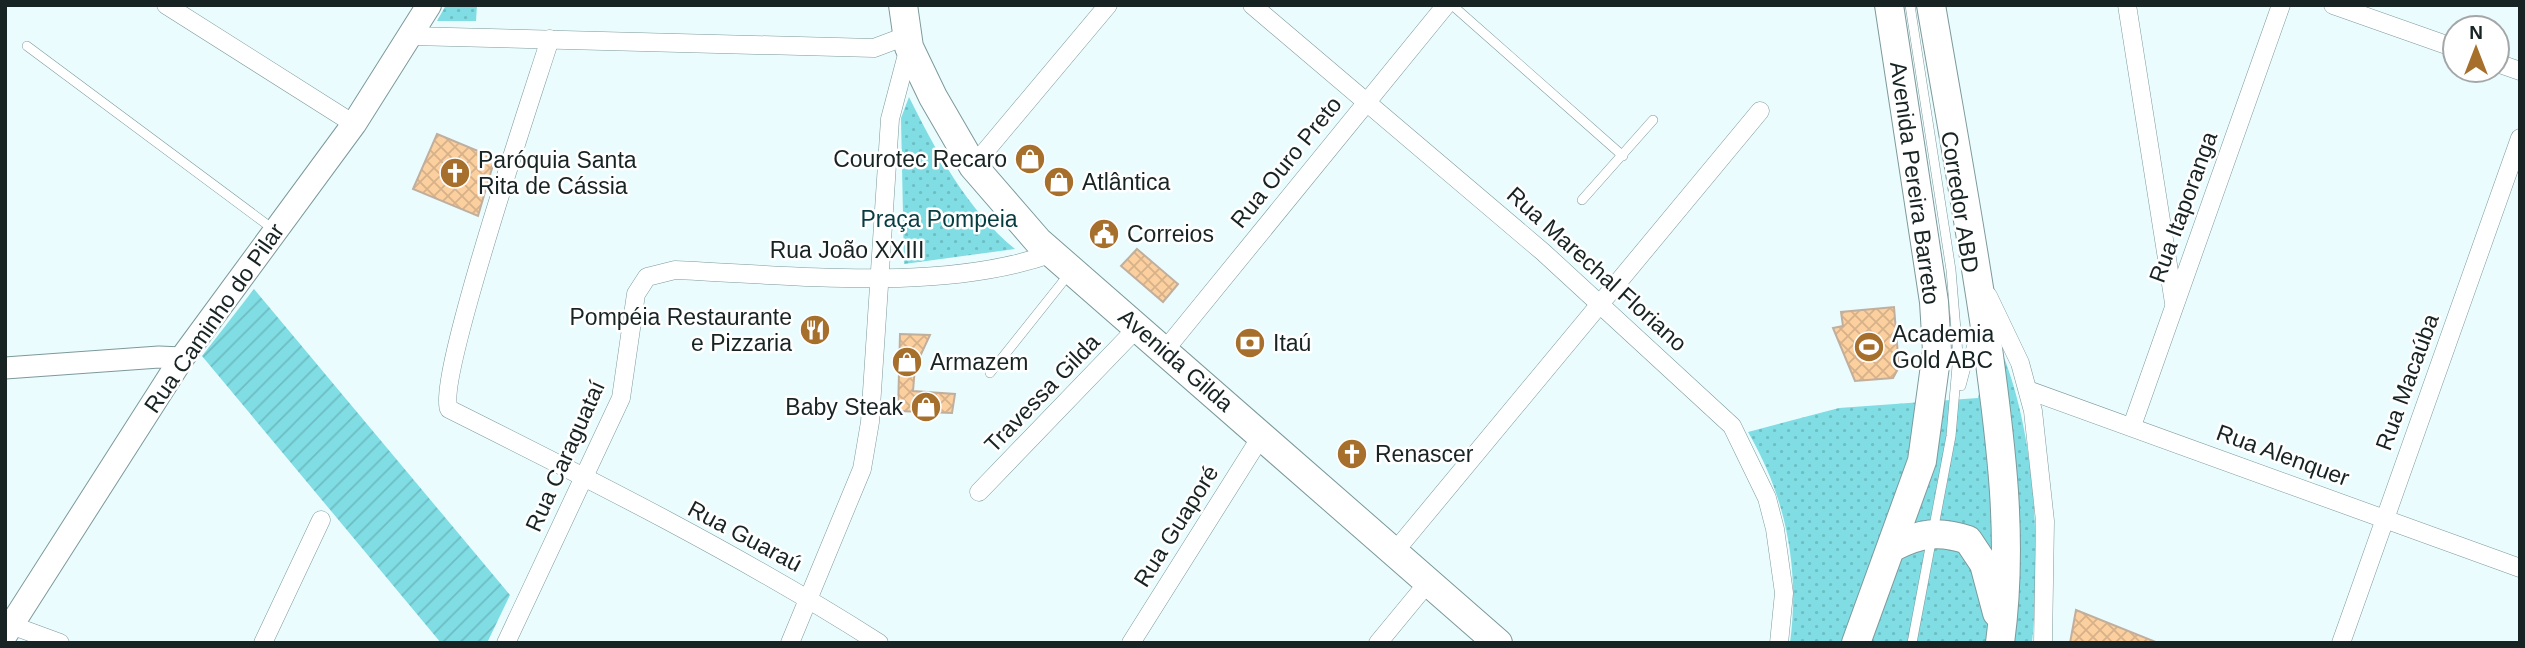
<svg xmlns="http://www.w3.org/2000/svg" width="2525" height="648" viewBox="0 0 2525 648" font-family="Arial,sans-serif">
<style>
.grass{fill:url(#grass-dots)}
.garden{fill:url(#garden-furrows)}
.building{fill:url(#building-cross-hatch);stroke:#c1af9e;stroke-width:2}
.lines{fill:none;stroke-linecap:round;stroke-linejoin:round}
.service-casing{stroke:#7d999b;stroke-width:10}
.minor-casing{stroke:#7d999b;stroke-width:19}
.tertiary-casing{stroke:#7d999b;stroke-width:23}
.secondary-casing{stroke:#7d999b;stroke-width:26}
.primary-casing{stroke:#7d999b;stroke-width:30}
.service{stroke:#fff;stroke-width:9}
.minor{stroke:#fff;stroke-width:18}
.tertiary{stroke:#fff;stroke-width:21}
.secondary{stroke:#fff;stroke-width:24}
.primary{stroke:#fff;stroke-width:28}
.labels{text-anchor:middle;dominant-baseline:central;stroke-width:5;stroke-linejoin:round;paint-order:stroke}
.poi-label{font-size:23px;fill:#182324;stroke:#fff;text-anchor:start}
.street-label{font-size:23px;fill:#182324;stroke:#fff}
.park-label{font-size:23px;fill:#063c40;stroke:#fff}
</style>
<defs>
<pattern id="grass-dots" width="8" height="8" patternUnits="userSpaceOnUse" patternTransform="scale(1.75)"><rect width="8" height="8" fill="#7fdde3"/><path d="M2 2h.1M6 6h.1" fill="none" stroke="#6dbdc3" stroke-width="1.8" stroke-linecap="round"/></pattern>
<pattern id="garden-furrows" width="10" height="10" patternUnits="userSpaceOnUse" patternTransform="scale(1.75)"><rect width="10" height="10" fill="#7fdde3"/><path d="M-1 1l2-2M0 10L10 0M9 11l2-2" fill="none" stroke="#6dbdc3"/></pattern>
<pattern id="building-cross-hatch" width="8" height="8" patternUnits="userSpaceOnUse" patternTransform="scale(1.75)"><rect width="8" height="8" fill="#fccf9f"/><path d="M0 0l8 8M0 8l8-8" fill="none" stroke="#d7b189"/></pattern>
</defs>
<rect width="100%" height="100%" fill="#ebfcfe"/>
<g class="grass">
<path d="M446 5H477L476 21H437Z"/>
<path d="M909 97C936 151 967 210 1015 249L904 264 901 118Z"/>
<path d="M1994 334C2036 422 2041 547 2032 643H1790C1800 568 1786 497 1748 432L1839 408 1978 398Z"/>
</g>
<path class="garden" d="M254 289 510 595 487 643H441L202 356Z"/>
<g class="building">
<path d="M437 134 495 158 478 216 413 189Z"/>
<path d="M1137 249 1178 284 1163 302 1121 266Z"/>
<path d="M1894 307 1899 367 1893 378 1855 381 1833 328 1843 326 1841 312Z"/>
<path d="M900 334 930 335 915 367 913 391 955 394 952 413 898 411Z"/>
<path d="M2076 610 2156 642 2155 643H2070Z"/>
</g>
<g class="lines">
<g class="service-casing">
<g id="service">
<path d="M1452 5 1623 156"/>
<path d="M1910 5 1951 270 1958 354 1951 436 1912 643"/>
<path d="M27 46 273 229"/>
<path d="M1582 200 1653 120"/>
<path d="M990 373 1069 274"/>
<path d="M1961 386 1976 329"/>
</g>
</g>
<g class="minor-casing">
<g id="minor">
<path d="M166 5 354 124"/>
<path d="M1252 5 1543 252 1732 426 1767 498 1775 529 1784 593 1779 643"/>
<path d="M2127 5 2174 303"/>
<path d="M2333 5 2455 48"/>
<path d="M411 36 874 48 906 36"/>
<path d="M550 39C534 90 436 379 449 409 595 482 741 555 879 643"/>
<path d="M2497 63 2520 71"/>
<path d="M973 166 1108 5"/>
<path d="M1988 296 2020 363 2033 411 2045 521 2043 643"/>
<path d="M1165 350 1446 5"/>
<path d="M2028 390 2520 568"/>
<path d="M2132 426 2281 5"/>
<path d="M979 492 1138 327"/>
<path d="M1396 550 1760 111"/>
<path d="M11 625 60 643"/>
<path d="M263 643 321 520"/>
<path d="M506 643 621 398 636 294 647 277 675 270C792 275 942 293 1053 253"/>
<path d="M790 643 862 469 870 422 890 119 909 47"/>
<path d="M1131 643 1262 435"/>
<path d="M1378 643 1430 580"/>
<path d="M2341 643 2520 138"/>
</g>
</g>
<g class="tertiary-casing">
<path id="tertiary" d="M5 368 159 357 182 358"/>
</g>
<g class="secondary-casing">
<path id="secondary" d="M5 635 182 358 354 124 429 5"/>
</g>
<g class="primary-casing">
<g id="primary">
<path d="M903 5 909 47 933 97 973 166 1038 241 1498 643"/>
<path d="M1931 5C1950 117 1971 229 1987 341 2001 443 2014 541 2000 643"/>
<path d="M1893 547C1920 533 1939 530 1968 540L1984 564 1997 613"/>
<path d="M1856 643 1922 461 1937 351 1934 302 1889 5"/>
</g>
</g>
<use href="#service" class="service"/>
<use href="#minor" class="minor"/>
<use href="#tertiary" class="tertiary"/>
<use href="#secondary" class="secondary"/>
<use href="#primary" class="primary"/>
</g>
<defs>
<g id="shop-disc" transform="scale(1.575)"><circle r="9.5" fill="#a66f2b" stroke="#fff"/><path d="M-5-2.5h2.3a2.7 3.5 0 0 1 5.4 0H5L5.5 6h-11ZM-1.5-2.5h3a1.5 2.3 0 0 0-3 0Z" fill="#fff"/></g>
<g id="church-disc" transform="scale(1.575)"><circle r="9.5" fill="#a66f2b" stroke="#fff"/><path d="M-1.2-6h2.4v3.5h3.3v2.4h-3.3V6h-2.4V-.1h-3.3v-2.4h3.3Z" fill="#fff"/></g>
<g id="civic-disc" transform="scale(1.575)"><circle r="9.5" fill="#a66f2b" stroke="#fff"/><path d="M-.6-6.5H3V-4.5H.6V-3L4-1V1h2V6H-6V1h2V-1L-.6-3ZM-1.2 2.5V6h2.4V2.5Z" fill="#fff"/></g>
<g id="restaurant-disc" transform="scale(1.575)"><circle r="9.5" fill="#a66f2b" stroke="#fff"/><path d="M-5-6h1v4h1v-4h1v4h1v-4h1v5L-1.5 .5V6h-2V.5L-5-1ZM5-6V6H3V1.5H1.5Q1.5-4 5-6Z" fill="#fff"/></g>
<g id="bank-disc" transform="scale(1.575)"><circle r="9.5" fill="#a66f2b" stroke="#fff"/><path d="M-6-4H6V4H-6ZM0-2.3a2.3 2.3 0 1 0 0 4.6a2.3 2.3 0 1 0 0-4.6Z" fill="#fff"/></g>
<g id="stadium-disc" transform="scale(1.575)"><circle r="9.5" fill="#a66f2b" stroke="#fff"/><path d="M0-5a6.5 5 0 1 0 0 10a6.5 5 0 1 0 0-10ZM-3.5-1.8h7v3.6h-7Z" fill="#fff"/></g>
</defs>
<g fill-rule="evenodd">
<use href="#shop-disc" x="1030" y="159"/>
<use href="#church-disc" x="455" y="173"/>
<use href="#shop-disc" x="1059" y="182"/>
<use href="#civic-disc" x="1104" y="234"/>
<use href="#restaurant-disc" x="815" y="330"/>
<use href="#bank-disc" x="1250" y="343"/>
<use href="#stadium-disc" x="1869" y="347"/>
<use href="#shop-disc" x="907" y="362"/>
<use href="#shop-disc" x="926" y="407"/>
<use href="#church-disc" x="1352" y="454"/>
</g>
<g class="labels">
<g class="poi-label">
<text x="1007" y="159" text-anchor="end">Courotec Recaro</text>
<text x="478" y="160">Paróquia Santa<tspan x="478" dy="26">Rita de Cássia</tspan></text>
<text x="1082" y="182">Atlântica</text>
<text x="1127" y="234">Correios</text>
<text x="792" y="317" text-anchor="end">Pompéia Restaurante<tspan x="792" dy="26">e Pizzaria</tspan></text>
<text x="1892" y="334">Academia<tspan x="1892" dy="26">Gold ABC</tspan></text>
<text x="1273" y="343">Itaú</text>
<text x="930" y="362">Armazem</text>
<text x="903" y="407" text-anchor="end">Baby Steak</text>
<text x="1375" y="454">Renascer</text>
</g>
<g class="street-label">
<text transform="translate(1286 162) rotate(-51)">Rua Ouro Preto</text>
<text transform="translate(1915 183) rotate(82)">Avenida Pereira Barreto</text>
<text transform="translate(1960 202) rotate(81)">Corredor ABD</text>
<text transform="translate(2183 207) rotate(-70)">Rua Itaporanga</text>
<text x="847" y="250">Rua João XXIII</text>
<text transform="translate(1597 269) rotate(42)">Rua Marechal Floriano</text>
<text transform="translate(214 318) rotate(-55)">Rua Caminho do Pilar</text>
<text transform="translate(1176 360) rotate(41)">Avenida Gilda</text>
<text transform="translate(2407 382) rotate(-70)">Rua Macaúba</text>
<text transform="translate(1042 393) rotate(-46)">Travessa Gilda</text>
<text transform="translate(2283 455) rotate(20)">Rua Alenquer</text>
<text transform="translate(565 456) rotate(-66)">Rua Caraguataí</text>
<text transform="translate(1176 526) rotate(-58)">Rua Guaporé</text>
<text transform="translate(745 536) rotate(28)">Rua Guaraú</text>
</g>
<g class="park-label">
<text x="939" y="219">Praça Pompeia</text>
</g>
</g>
<rect width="2525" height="648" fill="none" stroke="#182324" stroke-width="14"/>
<g transform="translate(2476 49)"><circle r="33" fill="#ffffff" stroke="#a3a7a7" stroke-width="2"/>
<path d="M0-5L12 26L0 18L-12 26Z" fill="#a66f2b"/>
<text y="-10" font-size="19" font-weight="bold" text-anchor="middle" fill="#182324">N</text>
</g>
</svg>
